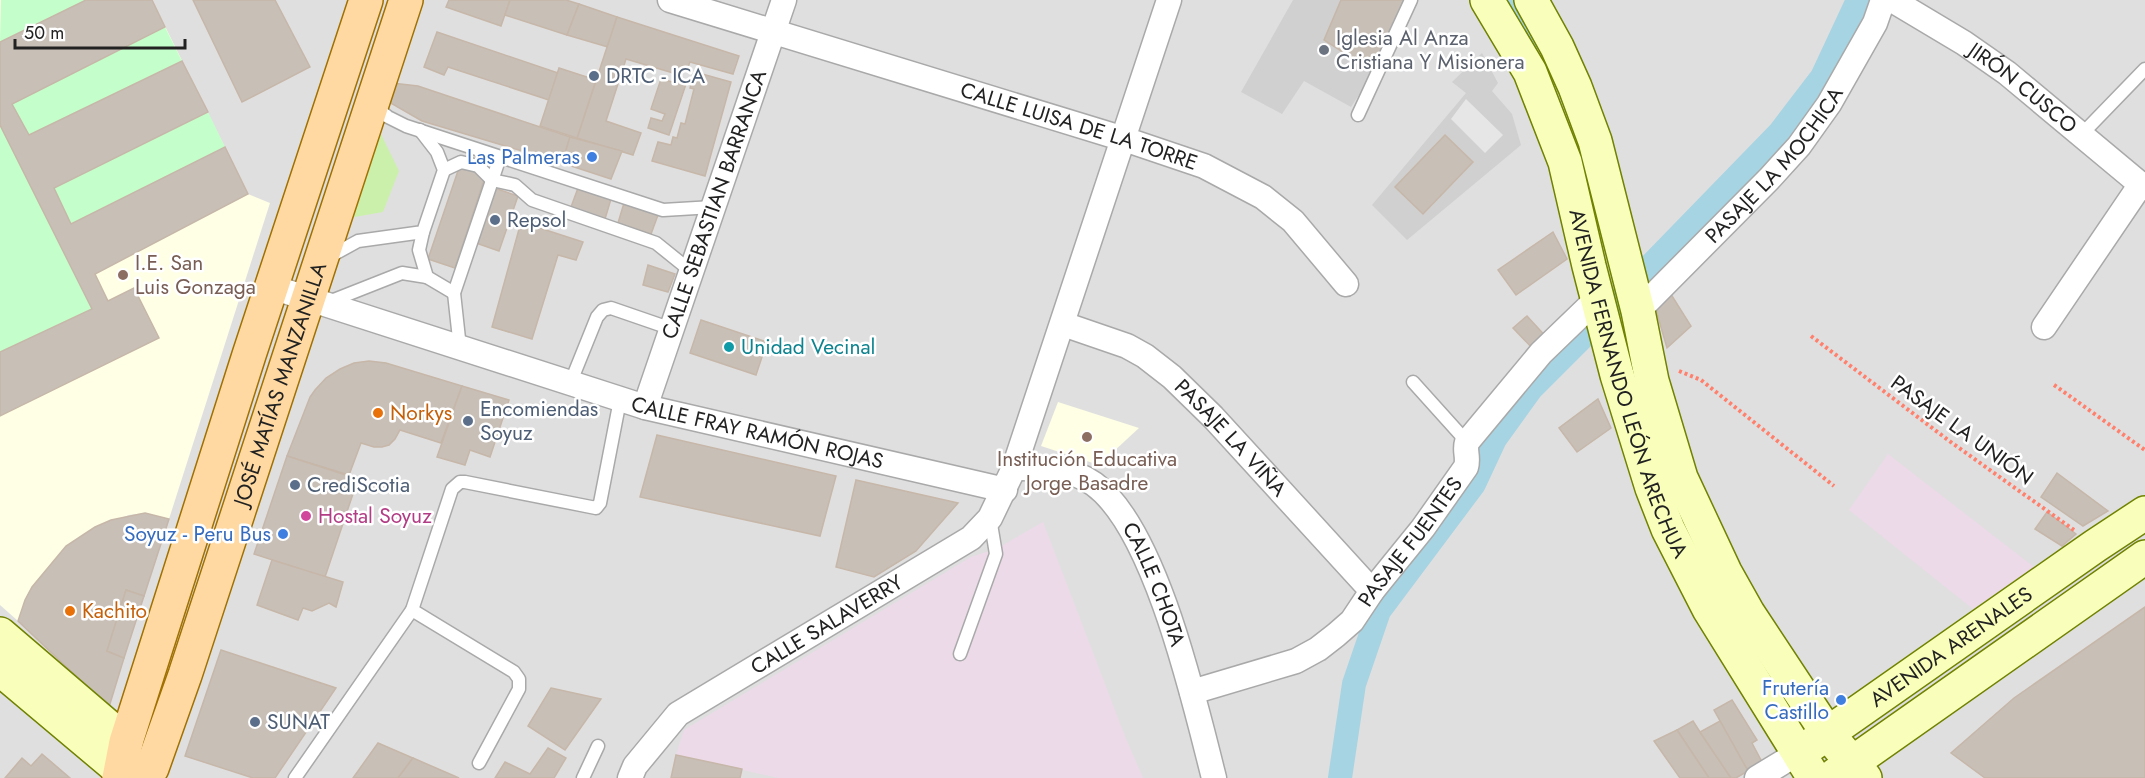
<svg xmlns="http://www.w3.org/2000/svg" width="2145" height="778" viewBox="0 0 2145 778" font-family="Jost,sans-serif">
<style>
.residential{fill:#e0dfdf}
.industrial{fill:#ecdae8}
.education{fill:#feffe5}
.religious{fill:#d0d0d0}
.grass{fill:#cbf0ab}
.park{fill:#c4feca}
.parking{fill:#e6e6e6}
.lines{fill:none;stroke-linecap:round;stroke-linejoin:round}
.canal{stroke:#a6d4e3;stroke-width:24}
.building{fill:#c8bfb7;stroke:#c6b7a9;stroke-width:1.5}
.lane-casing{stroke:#a9a9a9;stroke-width:15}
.street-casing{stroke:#a9a9a9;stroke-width:27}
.secondary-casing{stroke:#708200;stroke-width:36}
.primary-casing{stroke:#a07000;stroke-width:36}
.path{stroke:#ff806d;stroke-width:4;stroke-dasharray:3 3;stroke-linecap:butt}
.lane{stroke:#fff;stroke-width:12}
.street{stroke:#fff;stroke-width:24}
.secondary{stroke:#f9ffba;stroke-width:33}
.primary{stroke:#ffd9a1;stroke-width:33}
.worship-dot{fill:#6b7280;stroke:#fff;stroke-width:2}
.service-dot{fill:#5c6f8a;stroke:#fff;stroke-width:2}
.shop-dot{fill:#3f7fe0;stroke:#fff;stroke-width:2}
.education-dot{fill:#8d6e63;stroke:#fff;stroke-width:2}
.culture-dot{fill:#0f9aa8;stroke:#fff;stroke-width:2}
.food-dot{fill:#e8710a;stroke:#fff;stroke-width:2}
.hotel-dot{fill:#d1479c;stroke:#fff;stroke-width:2}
.labels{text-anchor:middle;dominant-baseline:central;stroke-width:5;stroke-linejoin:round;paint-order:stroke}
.worship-label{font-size:21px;fill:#5b616d;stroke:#fff;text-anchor:start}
.service-label{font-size:21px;fill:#4e5e75;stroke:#fff;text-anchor:start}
.street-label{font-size:21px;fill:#222;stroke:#fff}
.shop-label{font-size:21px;fill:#366cbe;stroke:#fff;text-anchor:end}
.education-label{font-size:21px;fill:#785e54;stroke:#fff;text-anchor:start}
.culture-label{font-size:21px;fill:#0d838f;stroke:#fff;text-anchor:start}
.food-label{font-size:21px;fill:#c56008;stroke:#fff;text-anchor:start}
.hotel-label{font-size:21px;fill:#b23c85;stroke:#fff;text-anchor:start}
</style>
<rect width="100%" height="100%" fill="#f3efe8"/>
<rect class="residential" x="0" y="0" width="2145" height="778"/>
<g class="industrial">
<path d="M1888 454 2034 567 1973 609 1849 510Z"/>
<path d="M1043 522 1126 739 1143 778H779L676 755 684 730 971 557 998 548Z"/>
</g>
<g class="education">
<path d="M0 0H152L248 194 270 203 169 519 145 513 129 515 96 527 66 546 32 587 25 600 18 621 0 605Z"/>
<path d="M1058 402 1139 428 1099 465 1041 446Z"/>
</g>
<g class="religious">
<path d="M1293 0H1407L1374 72 1351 107 1304 81 1282 114 1241 92Z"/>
<path d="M1482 53 1498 83 1492 91 1512 114 1521 145 1407 240 1372 205 1466 93 1452 82Z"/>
</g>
<path class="grass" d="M378 128 399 171 383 212 349 218Z"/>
<g class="park">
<path d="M1 0H86L0 42Z"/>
<path d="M165 27 182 61 29 135 12 104Z"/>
<path d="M208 112 225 147 71 224 54 188Z"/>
<path d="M0 125 92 309 0 352Z"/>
</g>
<path class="parking" d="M1466 99 1503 135 1485 153 1451 119Z"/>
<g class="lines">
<g class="canal">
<path d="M1506 0 1529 40"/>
<path d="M1340 778 1354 684 1379 611 1474 484 1495 439 1531 389 1616 304 1646 270 1780 132 1822 77 1858 0"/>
</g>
</g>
<g class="building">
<path d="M86 0H152L165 27 12 104 29 135 182 61 208 112 54 188 71 224 225 147 248 194 95 274 108 301 134 288 159 338 0 416V352L92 309 0 125V42Z"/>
<path d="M193 0H275L310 67 242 102Z"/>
<path d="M449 0H510L501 26 446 7Z"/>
<path d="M510 0H566L579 4 567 35 505 15Z"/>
<path d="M1341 0H1407L1374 72 1324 40Z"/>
<path d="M579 4 617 17 608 47 567 35Z"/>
<path d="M617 17 739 56 733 74 690 62 688 67 682 66 680 75 626 59 606 121 641 133 633 155 577 138Z"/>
<path d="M437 32 558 73 549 100 448 67 444 75 424 67Z"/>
<path d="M559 68 596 80 577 138 540 126Z"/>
<path d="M695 72 731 82 705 176 652 161 658 142 671 145 673 137 677 138 681 123 685 124 694 89 690 88Z"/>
<path d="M678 78 687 81 669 135 648 128 651 118 662 121 665 114 651 109 661 79 676 83Z"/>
<path d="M392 83 418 86 570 137 562 163 422 121 387 101Z"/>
<path d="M1445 135 1473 162 1423 214 1395 187Z"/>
<path d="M570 137 622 151 611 179 562 163Z"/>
<path d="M460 165 486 174 455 268 428 259Z"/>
<path d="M494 188 518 196 499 251 476 243Z"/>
<path d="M578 188 611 199 605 219 571 207Z"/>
<path d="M624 203 658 215 651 234 618 223Z"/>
<path d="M521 222 583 242 576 260 558 255 532 339 492 327Z"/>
<path d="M1553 232 1567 259 1516 295 1498 270Z"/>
<path d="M648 265 675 274 668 292 643 285Z"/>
<path d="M1667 288 1691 326 1667 348 1654 303Z"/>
<path d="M1527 316 1549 340 1536 352 1513 328Z"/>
<path d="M701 320 767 342 756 375 690 353Z"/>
<path d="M369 361 386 363 462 386 441 443 400 430 395 439 389 445 382 447H374L361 443 349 475 287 456 310 397 315 390 326 378 340 369 354 363Z"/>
<path d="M462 386 509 400 490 457 470 450 465 465 437 457Z"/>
<path d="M1598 399 1611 428 1577 452 1559 428Z"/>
<path d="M657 435 836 476 820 536 640 497Z"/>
<path d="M287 456 358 479 325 577 254 554Z"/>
<path d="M2057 473 2108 511 2083 526 2041 497Z"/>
<path d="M856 480 958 503 916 551 874 577 836 567Z"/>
<path d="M2047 512 2076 534 2062 546 2035 529Z"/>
<path d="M145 513 169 519 144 596 126 590 107 651 124 658 109 707 18 621 25 600 32 587 66 546 95 527 111 520Z"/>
<path d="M272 560 343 582 336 607 329 603 312 611 303 608 298 620 257 605Z"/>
<path d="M126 590 144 596 124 658 107 651Z"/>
<path d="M2145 607V778H1985L1951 753 2014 698Z"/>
<path d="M221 650 336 688 275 778H253L185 756Z"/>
<path d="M551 688 601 699 565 750 528 726Z"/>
<path d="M1732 700 1757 740 1752 743 1762 762 1748 771 1714 710Z"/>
<path d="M1693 721 1700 732 1731 778H1709L1677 730Z"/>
<path d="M1720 721 1748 771 1736 778H1731L1700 732Z"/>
<path d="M1677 730 1709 778H1680L1654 741Z"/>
<path d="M378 743 413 758 398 778H353Z"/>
<path d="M548 748 566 758 554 778H495L505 762 530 774Z"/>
<path d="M42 754 70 778H5L22 758 31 766Z"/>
<path d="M676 755 742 769 740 778H671Z"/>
<path d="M413 758 459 778H398Z"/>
</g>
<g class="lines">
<g class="lane-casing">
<g id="lane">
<path d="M374 106 388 117 406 126 663 210 713 207"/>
<path d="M1358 115 1411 0"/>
<path d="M2082 134 2145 69"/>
<path d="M444 170 461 162 478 166 492 180 515 185 532 200 656 243 692 272"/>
<path d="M423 232 419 250 427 277 454 293"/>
<path d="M327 258 358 241 423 232 444 170 437 152 420 130"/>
<path d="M326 303 402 273 427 277"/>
<path d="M460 348 454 293 500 157"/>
<path d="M1413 382 1467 442"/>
<path d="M570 384 597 317 603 310 611 308 672 329"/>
<path d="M412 610 514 672 519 679V689L479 763"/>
<path d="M960 654 996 554 990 518"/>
<path d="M295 778 412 610 452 489 460 482H465L596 508 600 503 620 400"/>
<path d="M583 778 598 746"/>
</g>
</g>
<g class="street-casing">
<g id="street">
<path id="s1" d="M670 0 1124 139 1204 166 1263 197 1293 221 1346 284"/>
<path id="s2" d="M1892 0 1964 43 2007 73 2145 188"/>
<path id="s3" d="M272 287 645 407 1005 490"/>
<path id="s4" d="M1638 311 1769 179 1799 146 1829 104 1875 23 1883 0"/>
<path id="s5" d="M1063 324 1127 346 1145 356 1172 377 1213 417 1372 591"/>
<path d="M2044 327 2141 184"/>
<path id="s6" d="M645 407 784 0"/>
<path id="s7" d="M1014 468C1042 468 1070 467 1094 484 1156 529 1195 704 1214 778"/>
<path id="s8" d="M1192 692 1296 661 1318 649 1336 635 1352 621 1372 591 1423 528 1466 467C1469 457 1464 451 1467 442L1541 353 1597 299"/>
<path id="s9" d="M630 778 635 766 678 714 971 538 990 518 1014 468 1169 0"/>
<path d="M1757 778 1798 753"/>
</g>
</g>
<g class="secondary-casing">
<g id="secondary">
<path id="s10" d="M1487 0 1530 72 1565 162 1589 266 1617 375 1652 488 1668 529 1709 609 1814 778"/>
<path d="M1531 0 1557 47 1575 87 1595 141 1638 311 1652 381 1681 478 1725 572 1748 613 1828 734 1865 778"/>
<path d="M0 634 126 742"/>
<path d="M0 669 119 769"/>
<path id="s11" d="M1811 745 2095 546 2145 513"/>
<path d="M1835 775 2145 557"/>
</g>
</g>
<g class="primary-casing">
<g id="primary">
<path d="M119 778 126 742 249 355 366 0"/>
<path id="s12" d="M145 778 152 768 185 675 406 0"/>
</g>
</g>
<g class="path">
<path d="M1811 336 1952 443 2074 530"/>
<path d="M1679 371 1701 380 1834 486"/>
<path d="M2054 385 2145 450"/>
</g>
<use href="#lane" class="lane"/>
<use href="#street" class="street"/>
<use href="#secondary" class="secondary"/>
<use href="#primary" class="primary"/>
</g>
<circle class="worship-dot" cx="1324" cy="50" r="6"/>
<g class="service-dot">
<circle cx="594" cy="76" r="6"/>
<circle cx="495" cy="220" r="6"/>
<circle cx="468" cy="421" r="6"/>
<circle cx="295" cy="485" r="6"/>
<circle cx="255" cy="722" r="6"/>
</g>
<g class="shop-dot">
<circle cx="592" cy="157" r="6"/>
<circle cx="283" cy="534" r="6"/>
<circle cx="1841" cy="700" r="6"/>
</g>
<g class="education-dot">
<circle cx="123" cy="275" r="6"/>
<circle cx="1087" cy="437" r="6"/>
</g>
<circle class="culture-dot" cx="729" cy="347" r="6"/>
<g class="food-dot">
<circle cx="378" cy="413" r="6"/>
<circle cx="70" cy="611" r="6"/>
</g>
<circle class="hotel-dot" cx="306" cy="516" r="6"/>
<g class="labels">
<g class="worship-label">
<text x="1336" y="38">Iglesia Al Anza<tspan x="1336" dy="24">Cristiana Y Misionera</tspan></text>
</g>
<g class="service-label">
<text x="606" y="76">DRTC - ICA</text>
<text x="507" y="220">Repsol</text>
<text x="480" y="409">Encomiendas<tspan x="480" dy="24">Soyuz</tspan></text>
<text x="307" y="485">CrediScotia</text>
<text x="267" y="722">SUNAT</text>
</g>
<g class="street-label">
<text stroke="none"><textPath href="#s2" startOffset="158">JIRÓN CUSCO</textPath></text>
<text stroke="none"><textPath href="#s1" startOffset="428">CALLE LUISA DE LA TORRE</textPath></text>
<text stroke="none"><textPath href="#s4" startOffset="200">PASAJE LA MOCHICA</textPath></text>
<text stroke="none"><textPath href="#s6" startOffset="214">CALLE SEBASTIAN BARRANCA</textPath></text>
<text stroke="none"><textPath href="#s10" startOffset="411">AVENIDA FERNANDO LEÓN ARECHUA</textPath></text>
<text stroke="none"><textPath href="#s12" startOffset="417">JOSÉ MATÍAS MANZANILLA</textPath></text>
<text transform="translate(1962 430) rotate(36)">PASAJE LA UNIÓN</text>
<text stroke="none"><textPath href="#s3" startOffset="507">CALLE FRAY RAMÓN ROJAS</textPath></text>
<text stroke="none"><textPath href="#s5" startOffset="207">PASAJE LA VIÑA</textPath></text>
<text stroke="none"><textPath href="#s8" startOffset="276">PASAJE FUENTES</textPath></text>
<text stroke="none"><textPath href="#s7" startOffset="202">CALLE CHOTA</textPath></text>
<text stroke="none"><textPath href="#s9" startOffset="254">CALLE SALAVERRY</textPath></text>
<text stroke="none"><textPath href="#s11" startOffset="171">AVENIDA ARENALES</textPath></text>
</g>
<g class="shop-label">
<text x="580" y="157">Las Palmeras</text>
<text x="271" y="534">Soyuz - Peru Bus</text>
<text x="1829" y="688">Frutería<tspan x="1829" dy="24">Castillo</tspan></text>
</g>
<g class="education-label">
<text x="135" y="263">I.E. San<tspan x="135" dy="24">Luis Gonzaga</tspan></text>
<text x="1087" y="459" text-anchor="middle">Institución Educativa<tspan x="1087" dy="24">Jorge Basadre</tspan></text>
</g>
<g class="culture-label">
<text x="741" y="347">Unidad Vecinal</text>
</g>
<g class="food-label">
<text x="390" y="413">Norkys</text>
<text x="82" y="611">Kachito</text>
</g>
<g class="hotel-label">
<text x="318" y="516">Hostal Soyuz</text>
</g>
</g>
<path d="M15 39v9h170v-9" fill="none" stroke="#222222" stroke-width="3"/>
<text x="24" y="39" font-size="18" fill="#222222" stroke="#ffffff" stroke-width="4.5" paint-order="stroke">50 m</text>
</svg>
